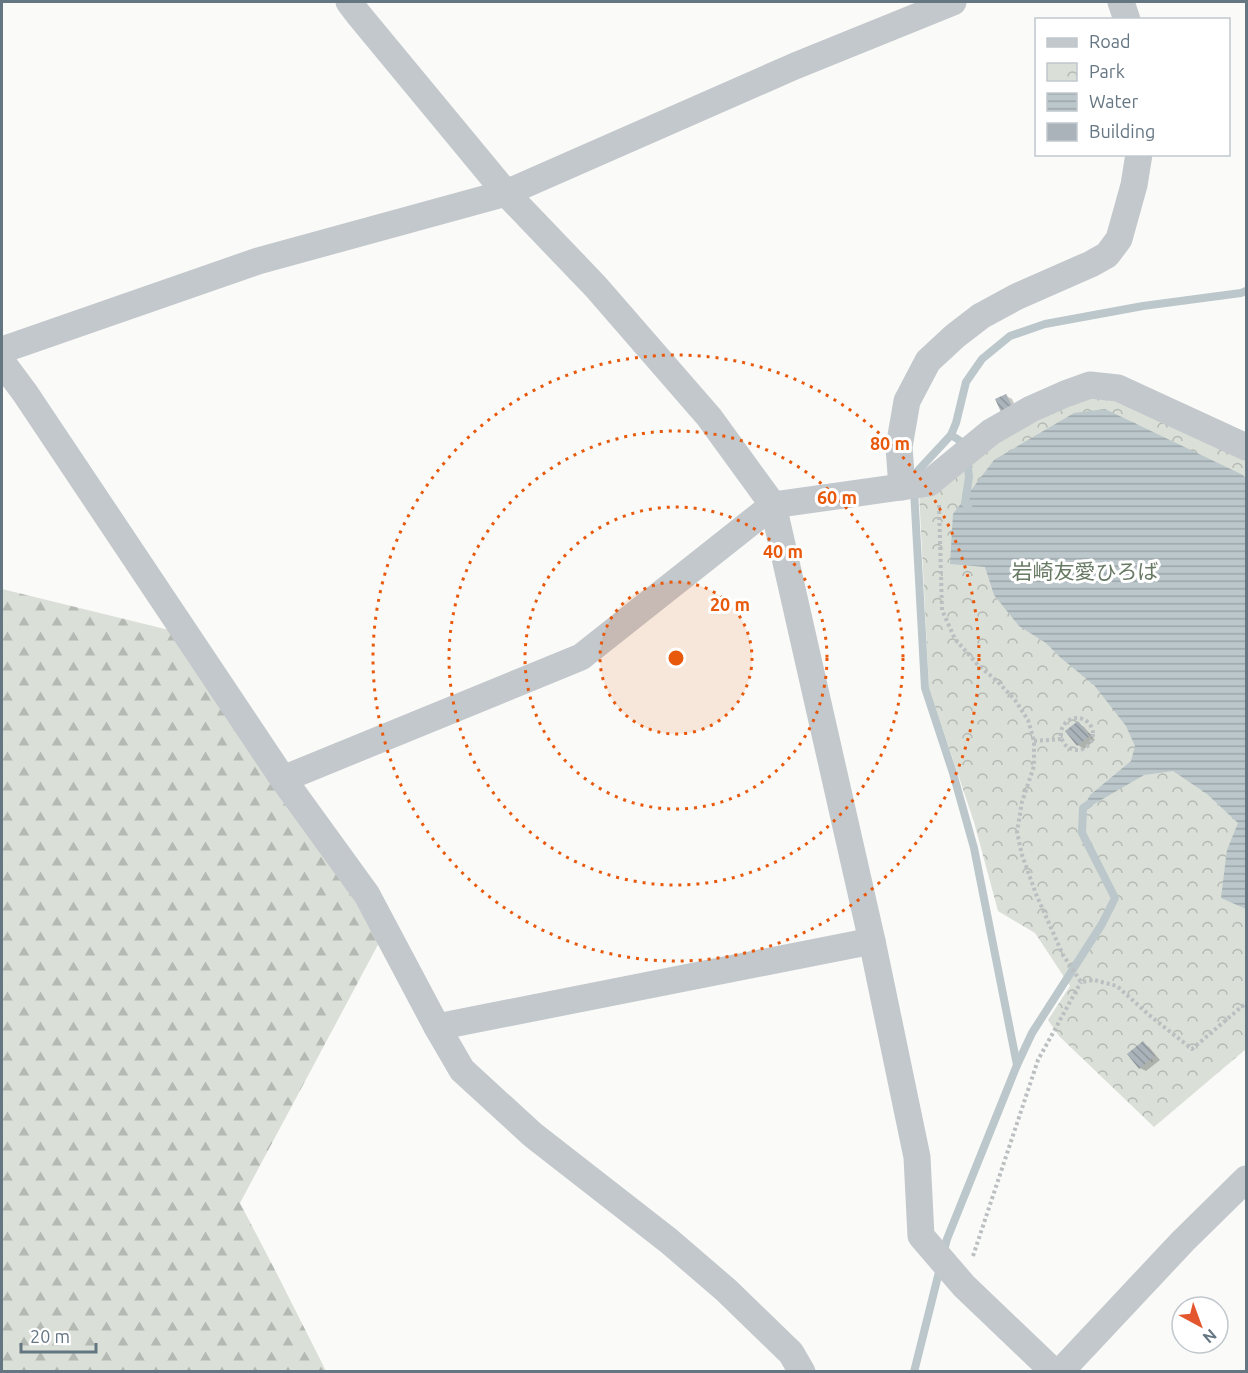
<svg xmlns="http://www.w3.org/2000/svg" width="1248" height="1373" viewBox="0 0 1248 1373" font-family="Ubuntu,'Noto Sans JP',sans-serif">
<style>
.forest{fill:url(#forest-firs)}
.park{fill:url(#park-crowns)}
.water{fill:url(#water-rules)}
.shadow{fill:#0003}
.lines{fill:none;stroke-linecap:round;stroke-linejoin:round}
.stream{stroke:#bbc7cb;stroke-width:8}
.building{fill:url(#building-back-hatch)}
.path{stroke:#bbbfc2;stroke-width:4;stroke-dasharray:3 3;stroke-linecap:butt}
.street{stroke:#c3c8cc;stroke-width:27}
.ring{fill:none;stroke:#e8590c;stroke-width:3;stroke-dasharray:3 6}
.labels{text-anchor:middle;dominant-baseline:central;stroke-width:6;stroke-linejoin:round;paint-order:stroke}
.park-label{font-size:21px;fill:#687a64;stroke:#fff}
.centre{fill:#e8590c;stroke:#fff;stroke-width:3}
.ring-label{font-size:18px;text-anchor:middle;font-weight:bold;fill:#e8590c;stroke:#fff;stroke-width:6;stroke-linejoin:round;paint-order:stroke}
</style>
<defs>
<pattern id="forest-firs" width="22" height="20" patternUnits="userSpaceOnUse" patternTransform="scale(1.5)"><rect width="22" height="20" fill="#dadfd7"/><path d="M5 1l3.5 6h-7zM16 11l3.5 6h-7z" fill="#b4b9b4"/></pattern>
<pattern id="park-crowns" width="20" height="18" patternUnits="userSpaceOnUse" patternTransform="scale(1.5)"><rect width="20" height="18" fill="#dadfd7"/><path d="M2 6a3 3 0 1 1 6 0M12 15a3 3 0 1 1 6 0" fill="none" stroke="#b4b9b4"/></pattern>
<pattern id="water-rules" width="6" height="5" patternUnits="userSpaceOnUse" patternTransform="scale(1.5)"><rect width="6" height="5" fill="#bbc7cb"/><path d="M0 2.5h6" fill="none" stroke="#9ca6aa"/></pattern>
<pattern id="building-back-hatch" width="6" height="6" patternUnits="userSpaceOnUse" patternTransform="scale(1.5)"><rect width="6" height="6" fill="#aab3b9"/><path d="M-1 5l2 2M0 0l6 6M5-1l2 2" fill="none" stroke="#8e969c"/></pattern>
</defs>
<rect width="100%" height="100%" fill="#fafaf8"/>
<path class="forest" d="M2 589 169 630 381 939 240 1203 277 1274 326 1371 2 1372Z"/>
<path class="park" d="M1108 395 1246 456V1049L1154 1127 1059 1036 1048 1020 1070 986 1035 933 998 911 974 822 929 688 919 492 989 439 1073 398Z"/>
<path class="water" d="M1105 409 1243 475 1246 479V909L1221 898 1227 850 1238 823 1207 794 1173 771 1144 775 1082 811 1090 795 1131 761 1135 746 1126 726 1094 685 1061 658 1046 643 1019 626 994 595 985 567 950 564 953 514 994 460 1074 413Z"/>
<g class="shadow">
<path d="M1006 396 1012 399 1017 410 1009 414Z"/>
<path d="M1078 723 1084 727 1095 740 1084 749 1078 745Z"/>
<path d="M1143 1043 1149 1047 1160 1060 1146 1071 1140 1068Z"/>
</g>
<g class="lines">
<g class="stream">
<path d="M951 435 962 442 964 448"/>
<path d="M967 460 969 477 965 503 968 506"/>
<path d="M913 479V476L951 435 956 423 966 382 982 359 1010 336 1045 324 1143 306 1241 293 1246 291"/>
<path d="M914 490 925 688 953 773 974 848 1017 1065"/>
<path d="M943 1254 947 1239 1017 1065 1032 1033 1102 924 1115 898 1082 833 1083 808 1089 804"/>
<path d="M914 1372 940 1268"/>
</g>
</g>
<g class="building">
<path d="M1006 394 1012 406 1001 412 995 399Z"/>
<path d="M1078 721 1090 736 1077 746 1065 731Z"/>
<path d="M1143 1041 1155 1056 1139 1069 1127 1054Z"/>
</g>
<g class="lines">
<g class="path">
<path d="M939 505 942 610 955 639 978 665 997 681 1015 700 1028 720 1034 741V766L1022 802 1017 832 1022 855 1036 894 1063 955 1081 982 1094 980 1117 986 1149 1015 1192 1049 1246 1003"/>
<circle cx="1077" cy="734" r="16"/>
<path d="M1034 741 1062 739"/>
<path d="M973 1256 1038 1060 1081 982"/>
</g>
<g class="street">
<path d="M349 2 358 14 506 193 596 287 709 417 773 505 872 941 917 1157 921 1236 964 1286 1054 1372"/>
<path d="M1121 2 1127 20"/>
<path d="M2 350 258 261 506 193 795 66 953 2"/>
<path d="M2 362 25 393 283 779 367 895 437 1027 462 1070 533 1135 669 1241 726 1290 791 1353 802 1372"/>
<path d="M902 487 899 447 907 401 928 361 955 336 981 316 1016 297 1091 264 1107 255 1119 239 1134 185 1139 154"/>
<path d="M283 779 581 657 773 505 929 483 991 432 1031 409 1065 394 1090 385 1118 388 1246 447"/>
<path d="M437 1027 872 941"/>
<path d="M1060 1372 1183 1241 1246 1179"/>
</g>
</g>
<circle cx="676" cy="658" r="76" fill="#e8590c" fill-opacity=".12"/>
<g class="ring">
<circle cx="676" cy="658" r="76"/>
<circle cx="676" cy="658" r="151"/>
<circle cx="676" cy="658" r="227"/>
<circle cx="676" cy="658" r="303"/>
</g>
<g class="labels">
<g class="park-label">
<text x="1085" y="571">岩崎友愛ひろば</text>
</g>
</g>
<circle cx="676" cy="658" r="9" class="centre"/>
<g class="ring-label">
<text x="890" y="450">80 m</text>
<text x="837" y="504">60 m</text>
<text x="783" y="558">40 m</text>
<text x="730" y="611">20 m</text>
</g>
<rect width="1248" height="1373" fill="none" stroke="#657683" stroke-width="6"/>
<rect x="1035" y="18" width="195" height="138" fill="#ffffff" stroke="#c1c8cd" stroke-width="1.5"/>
<rect x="1047" y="38" width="30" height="9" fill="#c3c8cc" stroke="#c1c8cd" stroke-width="1.5"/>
<text x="1089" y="48" font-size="18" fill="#657683">Road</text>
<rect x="1047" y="63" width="30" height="18" fill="url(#park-crowns)" stroke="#c1c8cd" stroke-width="1.5"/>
<text x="1089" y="78" font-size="18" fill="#657683">Park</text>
<rect x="1047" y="93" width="30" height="18" fill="url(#water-rules)" stroke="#c1c8cd" stroke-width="1.5"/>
<text x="1089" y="108" font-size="18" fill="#657683">Water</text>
<rect x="1047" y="123" width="30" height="18" fill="#aab3b9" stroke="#c1c8cd" stroke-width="1.5"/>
<text x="1089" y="138" font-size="18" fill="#657683">Building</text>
<g transform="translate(1200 1325) rotate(139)"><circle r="28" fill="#ffffff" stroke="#c1c8cd" stroke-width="1.5"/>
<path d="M0-4.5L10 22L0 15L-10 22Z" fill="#e4572e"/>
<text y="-9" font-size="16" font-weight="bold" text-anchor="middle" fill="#657683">N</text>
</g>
<path d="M21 1343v9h75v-9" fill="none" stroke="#657683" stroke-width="3"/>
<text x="30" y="1343" font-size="18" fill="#657683" stroke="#ffffff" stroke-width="4.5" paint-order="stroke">20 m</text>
</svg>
